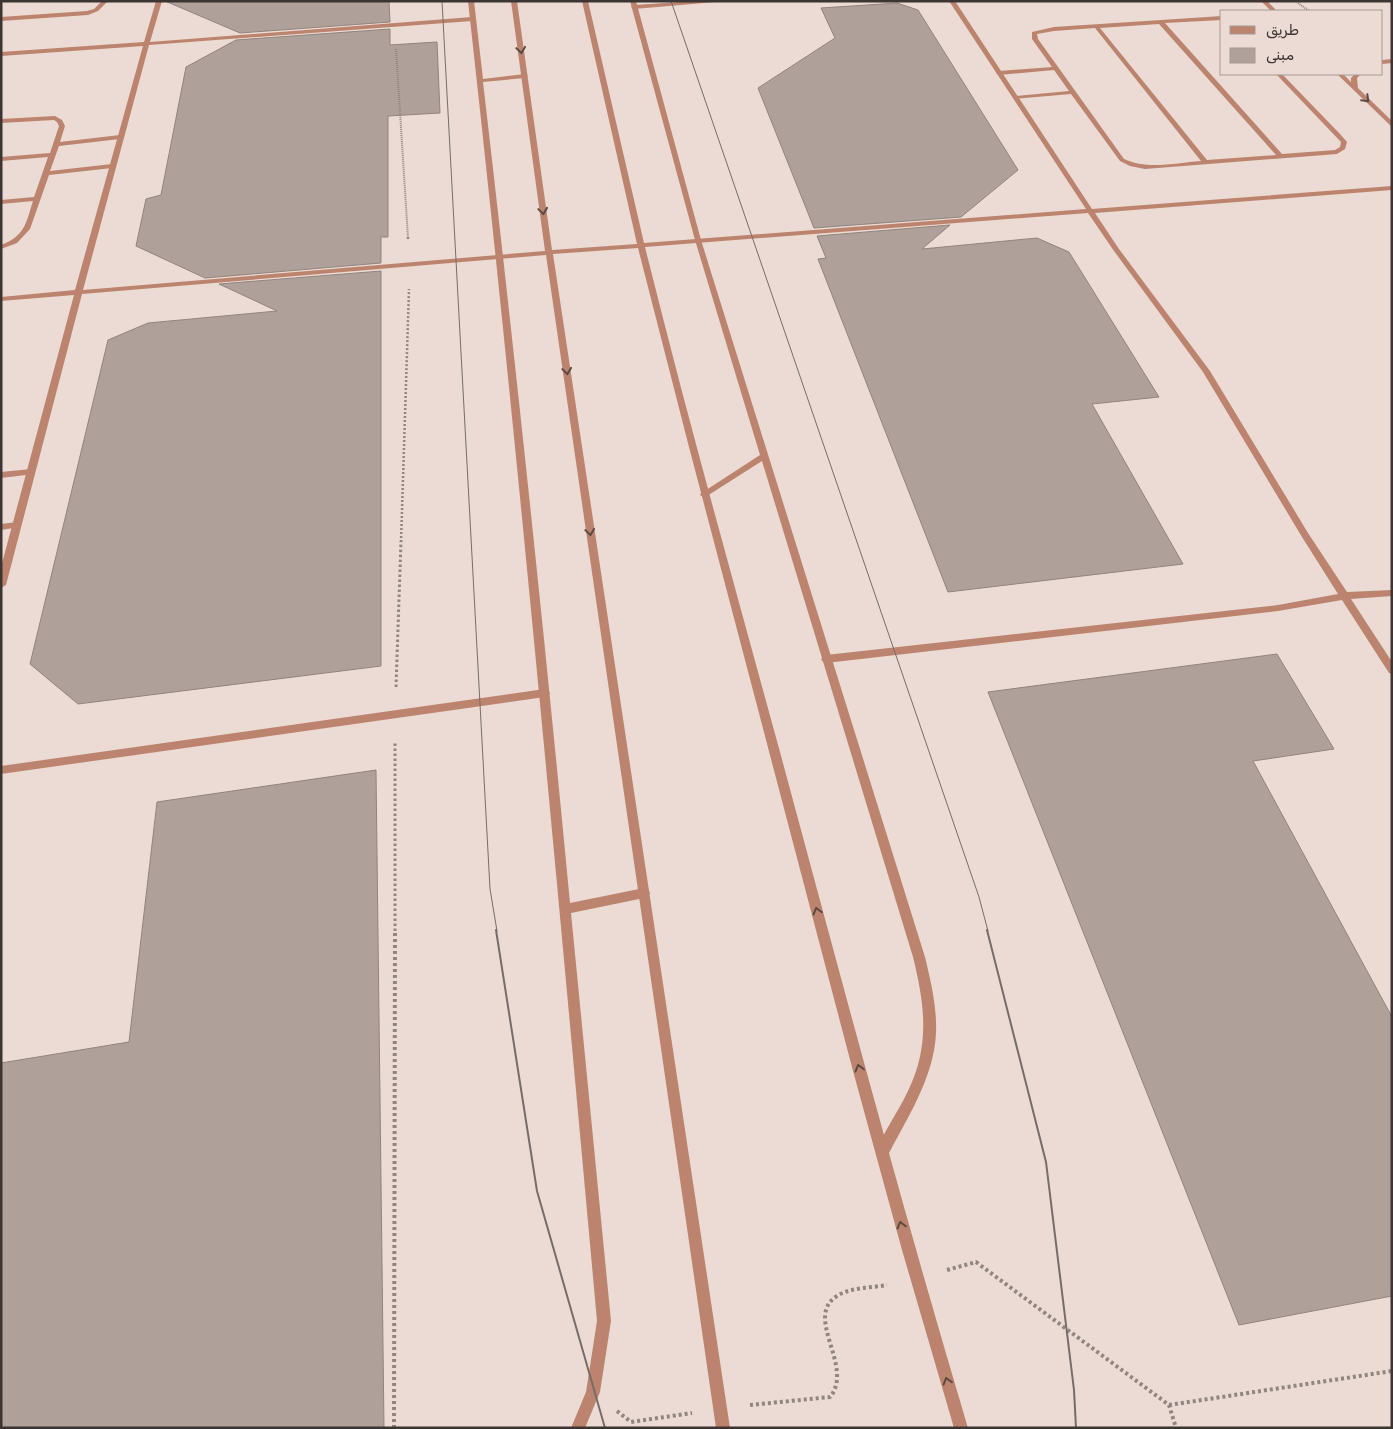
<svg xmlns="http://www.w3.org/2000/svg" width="1393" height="1429" viewBox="0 0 1393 1429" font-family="Rubik,'Noto Sans Arabic',sans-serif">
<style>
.building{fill:#b0a09a;stroke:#92837e}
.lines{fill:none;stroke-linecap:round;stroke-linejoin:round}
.path-far3{stroke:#918581;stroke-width:2;stroke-dasharray:1 1;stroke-linecap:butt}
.path-far2{stroke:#918581;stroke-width:2.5;stroke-dasharray:2 2;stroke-linecap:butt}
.path-far1{stroke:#918581;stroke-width:3;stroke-dasharray:2.5 2.5;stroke-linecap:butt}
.path{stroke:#918581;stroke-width:4;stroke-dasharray:3 3;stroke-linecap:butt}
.lane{fill:#bc846e;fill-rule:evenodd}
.street{fill:#bc846e;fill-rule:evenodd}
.tram-far1{stroke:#766c69;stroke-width:1}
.tram{stroke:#766c69;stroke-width:2}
.oneway{stroke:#5c4942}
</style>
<rect width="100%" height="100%" fill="#ebdbd4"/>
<g class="building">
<path d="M165 1H389L390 22 240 33Z"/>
<path d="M897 3 918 10 1018 170 961 217 814 228 758 88 835 38 821 8Z"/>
<path d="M390 29V45L437 42 440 113 388 116V237H381V263L205 278 136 246 146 199 161 195 186 67 236 40Z"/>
<path d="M950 225 922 249 1037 238 1069 252 1159 397 1092 404 1183 564 948 592 818 259 826 258 817 236Z"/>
<path d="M381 271V666L78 704 30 664 108 340 148 323 277 311 219 284Z"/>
<path d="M1277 654 1334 749 1253 761 1392 1017V1296L1239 1325 988 692Z"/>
<path d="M376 770 384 1428H1V1063L129 1042 157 802Z"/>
</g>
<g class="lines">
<g class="path-far3">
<path d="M1298 3 1309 11"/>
<path d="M396 49 408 238"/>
</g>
<g class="path-far2">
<path d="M408 237V240"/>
<path d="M401 542 409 289"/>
</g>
<g class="path-far1">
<path d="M396 687 401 541"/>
<path d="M395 931V741"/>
</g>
<g class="path">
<path d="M947 1270 976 1262 1169 1405 1176 1428"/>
<path d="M750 1405 830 1397C855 1367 803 1317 837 1296 851 1287 871 1288 887 1285"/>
<path d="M1169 1405 1392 1371"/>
<path d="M617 1411 631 1422 692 1413"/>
<path d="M394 1428 395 930"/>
</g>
<g class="lane">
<path d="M102 1H108L98 11 88 15 1 21V17L87 11 94 9Z"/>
<path d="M468 1H474L483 79 525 74 528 76 525 78 483 82C515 356 544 629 570 903L644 888 648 889 650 893 648 897 644 898 571 913 611 1321 600 1392 585 1428H571L586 1392 597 1321C557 881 517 439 468 1Z"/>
<path d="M630 1H636L701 240 925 957C931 982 937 1007 936 1033 934 1078 907 1118 887 1157L882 1158 877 1157 876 1152C884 1131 898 1112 908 1091 930 1045 925 1006 913 957L762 461 707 496H701L700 494 760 455 695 240Z"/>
<path d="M1222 16V20L1165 23 1282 154 1335 150 1340 147 1341 142 1276 74H1282L1340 134 1347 142 1345 149 1337 154 1145 169 1130 166 1120 161 1071 94 1014 99 1013 98 1016 96 1069 91 1054 70 999 75 996 73 999 71 1052 67 1032 39V32L1054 27ZM1159 24 1276 155 1207 160 1100 28ZM1095 28 1201 161C1176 163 1147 170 1124 159L1038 39 1037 34 1054 31Z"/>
<path d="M55 116 62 120 65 126 60 142 120 135 123 137 120 139 59 146 50 171 112 164 115 166 112 168 49 175 30 229 17 243 1 249V245C25 236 26 223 33 201L1 204V200L34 197 48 157 1 161V157L50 153 59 126 57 122 54 120 1 123V119Z"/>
<path d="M31 469 35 472 34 474 1 478V472Z"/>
<path d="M17 522 21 525 20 527 1 530V524Z"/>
</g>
<g class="street">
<path d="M156 1H162L150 42 472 17 475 19 472 21 149 45 83 290 545 251 511 1H517L552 250 637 244 582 1H588L644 243 1086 209 949 1H955L1092 209 1392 186V190L1095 213 1119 249 1210 371 1308 533 1347 592 1392 590V596L1351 599 1392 662V674L1389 673 1342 600 1278 611 826 663 823 662 821 659 826 655 1278 605 1338 594 1302 537 1203 372 1114 251 1088 213 645 247C687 416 734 584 780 752 841 978 901 1204 968 1428H954L902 1250 853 1071 689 447 638 248 553 254 730 1428H716L546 255 82 294 6 585 1 588V567L74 295 1 301V297L75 290 143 46 1 56V52L144 42Z"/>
<path d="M696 1H727L634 9 631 7 634 5Z"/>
<path d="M1261 1H1267L1277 11H1271Z"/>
<path d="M1392 59V63L1382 64V60Z"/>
<path d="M1337 74H1343L1351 82V78L1355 74H1361L1357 78 1358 88 1392 121V127Z"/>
<path d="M545 689 548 690 550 693 548 696 545 697 1 774V766Z"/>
</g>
<g class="tram-far1">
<path d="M442 1 490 889 497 931"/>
<path d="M671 1 979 897 988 931"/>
</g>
<g class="tram">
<path d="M496 930 537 1191 605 1428"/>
<path d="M987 930 1046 1162 1074 1390 1076 1428"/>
</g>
</g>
<defs><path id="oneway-chevron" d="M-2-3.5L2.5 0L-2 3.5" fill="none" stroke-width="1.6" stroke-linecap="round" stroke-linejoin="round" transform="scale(1.25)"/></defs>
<g class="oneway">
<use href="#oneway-chevron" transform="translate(521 50) rotate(82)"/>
<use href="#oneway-chevron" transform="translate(1366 99) rotate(45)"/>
<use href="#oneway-chevron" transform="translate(543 211) rotate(82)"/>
<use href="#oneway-chevron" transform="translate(567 371) rotate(82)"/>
<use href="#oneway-chevron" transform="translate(590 532) rotate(82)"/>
<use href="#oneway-chevron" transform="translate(817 911) rotate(-105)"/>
<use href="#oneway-chevron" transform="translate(859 1068) rotate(-105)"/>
<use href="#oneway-chevron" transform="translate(901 1225) rotate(-105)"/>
<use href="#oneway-chevron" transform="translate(947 1381) rotate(-107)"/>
</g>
<rect width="1393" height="1429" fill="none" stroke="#3c3533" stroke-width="5"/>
<rect x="1220" y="10" width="162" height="65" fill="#ebdbd4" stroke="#a59994"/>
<rect x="1230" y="26" width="25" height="8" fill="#bc846e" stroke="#a59994"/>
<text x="1266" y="35" font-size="15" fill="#3c3533">طريق</text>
<rect x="1230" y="48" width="25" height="15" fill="#b0a09a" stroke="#a59994"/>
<text x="1266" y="60" font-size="15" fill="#3c3533">مبنى</text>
</svg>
